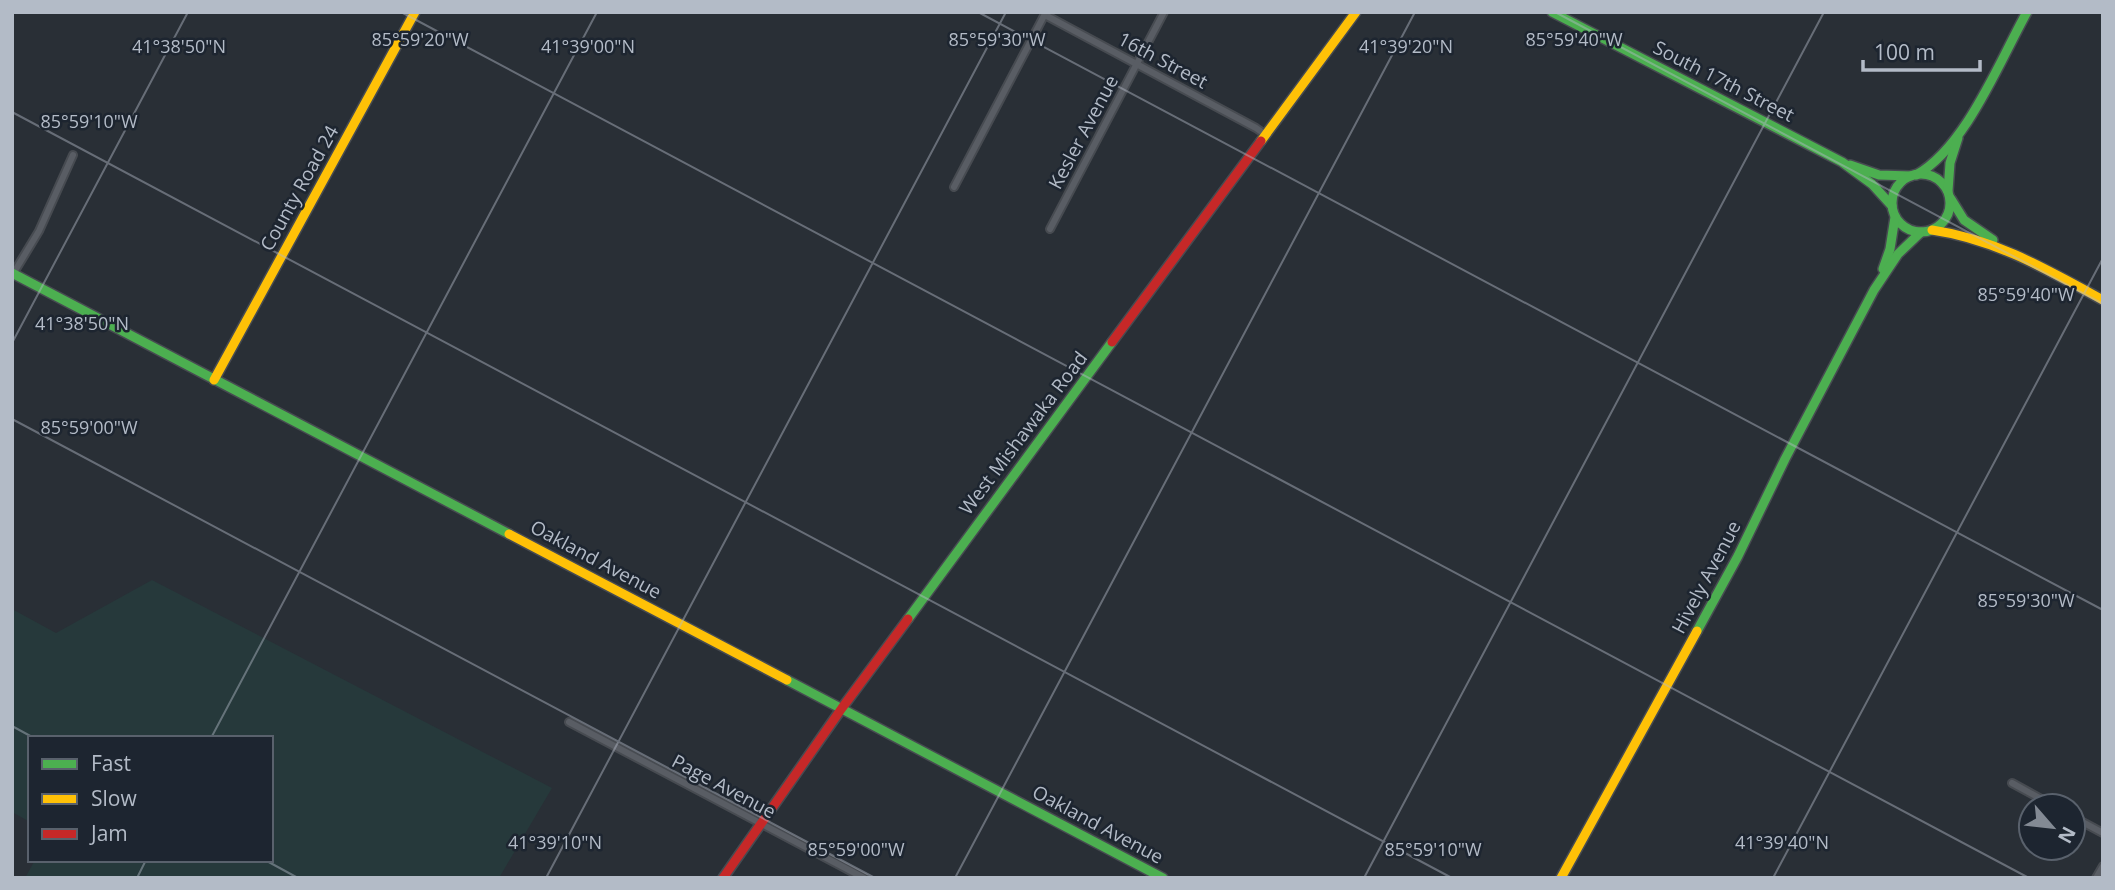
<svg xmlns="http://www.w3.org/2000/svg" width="2115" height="890" viewBox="0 0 2115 890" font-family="'Open Sans',sans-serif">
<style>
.green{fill:#26393b}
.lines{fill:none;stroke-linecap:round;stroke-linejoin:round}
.street-casing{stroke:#474b51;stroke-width:10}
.fast-casing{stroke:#474b51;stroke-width:12}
.slow-casing{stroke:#474b51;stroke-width:12}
.jam-casing{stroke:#474b51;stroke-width:12}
.street{stroke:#595d64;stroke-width:6}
.fast{stroke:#4caf50;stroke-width:9}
.slow{stroke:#ffc107;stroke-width:9}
.jam{stroke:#c62828;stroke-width:9}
.ticks{fill:none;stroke:#b3bbc7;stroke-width:2;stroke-opacity:0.45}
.labels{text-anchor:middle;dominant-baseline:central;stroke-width:5;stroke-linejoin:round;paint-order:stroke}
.street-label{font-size:19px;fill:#b3bbc7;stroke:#1d2530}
.ticks-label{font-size:18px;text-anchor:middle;fill:#b3bbc7;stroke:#1d2530;stroke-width:5;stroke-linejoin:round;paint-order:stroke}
</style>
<rect width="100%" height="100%" fill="#292f36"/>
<path class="green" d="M152 580 552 788 499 878H25L35 860H271V738H30V822L12 812V609L56 633Z"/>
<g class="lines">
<g class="street-casing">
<g id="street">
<path d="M1045 15 1256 128 1266 135"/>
<path d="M954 187 1046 12"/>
<path d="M1050 229 1164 12"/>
<path d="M13 274 39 231 73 155"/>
<path d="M569 722 864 878"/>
<path d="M2012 783 2054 806"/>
<path d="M2073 817 2103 833"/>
<path d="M2096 878 2103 866"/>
</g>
</g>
<g class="fast-casing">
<g id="fast">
<path d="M1552 12 1842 162 1872 184 1892 206"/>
<path d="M1850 165 1879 175 1911 176"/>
<circle cx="1921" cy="203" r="29"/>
<path d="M1916 175C1966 147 1999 62 2027 12"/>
<path d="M1948 191 1950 163 1958 138"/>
<path d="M1951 199 1964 220 1993 240"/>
<path d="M1883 269 1890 249 1895 217"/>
<path d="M12 273 509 534"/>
<path d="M908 619 1112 342"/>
<path d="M1697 631 1738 556 1785 459 1874 290 1898 254 1921 232"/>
<path d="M787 680 1163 878"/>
</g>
</g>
<g class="slow-casing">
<g id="slow">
<path d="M1261 141 1356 12"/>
<path d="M1932 230C1995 239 2048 270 2103 300"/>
<path d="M214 380 415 12"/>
<path d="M509 534 787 680"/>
<path d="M1561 878 1697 631"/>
</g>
</g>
<g class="jam-casing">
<g id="jam">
<path d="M1112 342 1261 141"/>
<path d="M723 878 842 708 908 619"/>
</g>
</g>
<use href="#street" class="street"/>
<use href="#fast" class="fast"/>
<use href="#slow" class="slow"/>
<use href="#jam" class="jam"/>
</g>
<path class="ticks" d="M401 12 2029 878M978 12 2103 610M1555 12 2103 304M12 112 1452 878M12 343 188 12M12 419 875 878M12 726 34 738M211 738 597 12M265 860 298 878M137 878 146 860M546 878 1006 12M955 878 1415 12M1364 878 1824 12M1773 878 2103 258"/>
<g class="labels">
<g class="street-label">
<text transform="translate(1163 60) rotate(28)">16th Street</text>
<text transform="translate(1724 81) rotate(27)">South 17th Street</text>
<text transform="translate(1083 132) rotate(-62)">Kesler Avenue</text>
<text transform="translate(299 188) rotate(-61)">County Road 24</text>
<text transform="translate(1023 433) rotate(-53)">West Mishawaka Road</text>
<text transform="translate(596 559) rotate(28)">Oakland Avenue</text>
<text transform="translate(1706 577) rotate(-62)">Hively Avenue</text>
<text transform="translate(724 786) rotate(28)">Page Avenue</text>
<text transform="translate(1098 824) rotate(28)">Oakland Avenue</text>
</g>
</g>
<g class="ticks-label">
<text x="420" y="46">85°59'20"W</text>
<text x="997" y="46">85°59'30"W</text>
<text x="1574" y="46">85°59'40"W</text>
<text x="179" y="53">41°38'50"N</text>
<text x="588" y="53">41°39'00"N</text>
<text x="1406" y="53">41°39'20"N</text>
<text x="89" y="128">85°59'10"W</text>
<text x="2026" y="301">85°59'40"W</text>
<text x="82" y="330">41°38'50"N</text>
<text x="89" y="434">85°59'00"W</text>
<text x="2026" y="607">85°59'30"W</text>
<text x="555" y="849">41°39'10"N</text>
<text x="1782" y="849">41°39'40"N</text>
<text x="856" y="856">85°59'00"W</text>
<text x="1433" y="856">85°59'10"W</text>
</g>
<rect width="2115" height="890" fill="none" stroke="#b3bbc7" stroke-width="28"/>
<rect x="28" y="736" width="245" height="126" fill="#1d2530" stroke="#59616c" stroke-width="2"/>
<rect x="42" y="759" width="35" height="10" fill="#4caf50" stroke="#59616c" stroke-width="2"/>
<text x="91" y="771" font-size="21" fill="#b3bbc7">Fast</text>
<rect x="42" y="794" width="35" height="10" fill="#ffc107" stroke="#59616c" stroke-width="2"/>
<text x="91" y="806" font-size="21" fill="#b3bbc7">Slow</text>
<rect x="42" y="829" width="35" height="10" fill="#c62828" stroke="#59616c" stroke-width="2"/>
<text x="91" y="841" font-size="21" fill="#b3bbc7">Jam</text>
<g transform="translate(2052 827) rotate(118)"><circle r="33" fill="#1d2530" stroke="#59616c" stroke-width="2"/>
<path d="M0-5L12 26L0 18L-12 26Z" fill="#838a94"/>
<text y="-10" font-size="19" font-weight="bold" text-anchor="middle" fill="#b3bbc7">N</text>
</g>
<path d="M1863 60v10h117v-10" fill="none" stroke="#b3bbc7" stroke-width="3.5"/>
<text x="1874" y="60" font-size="21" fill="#b3bbc7" stroke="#1d2530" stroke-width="5" paint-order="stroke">100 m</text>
</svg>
